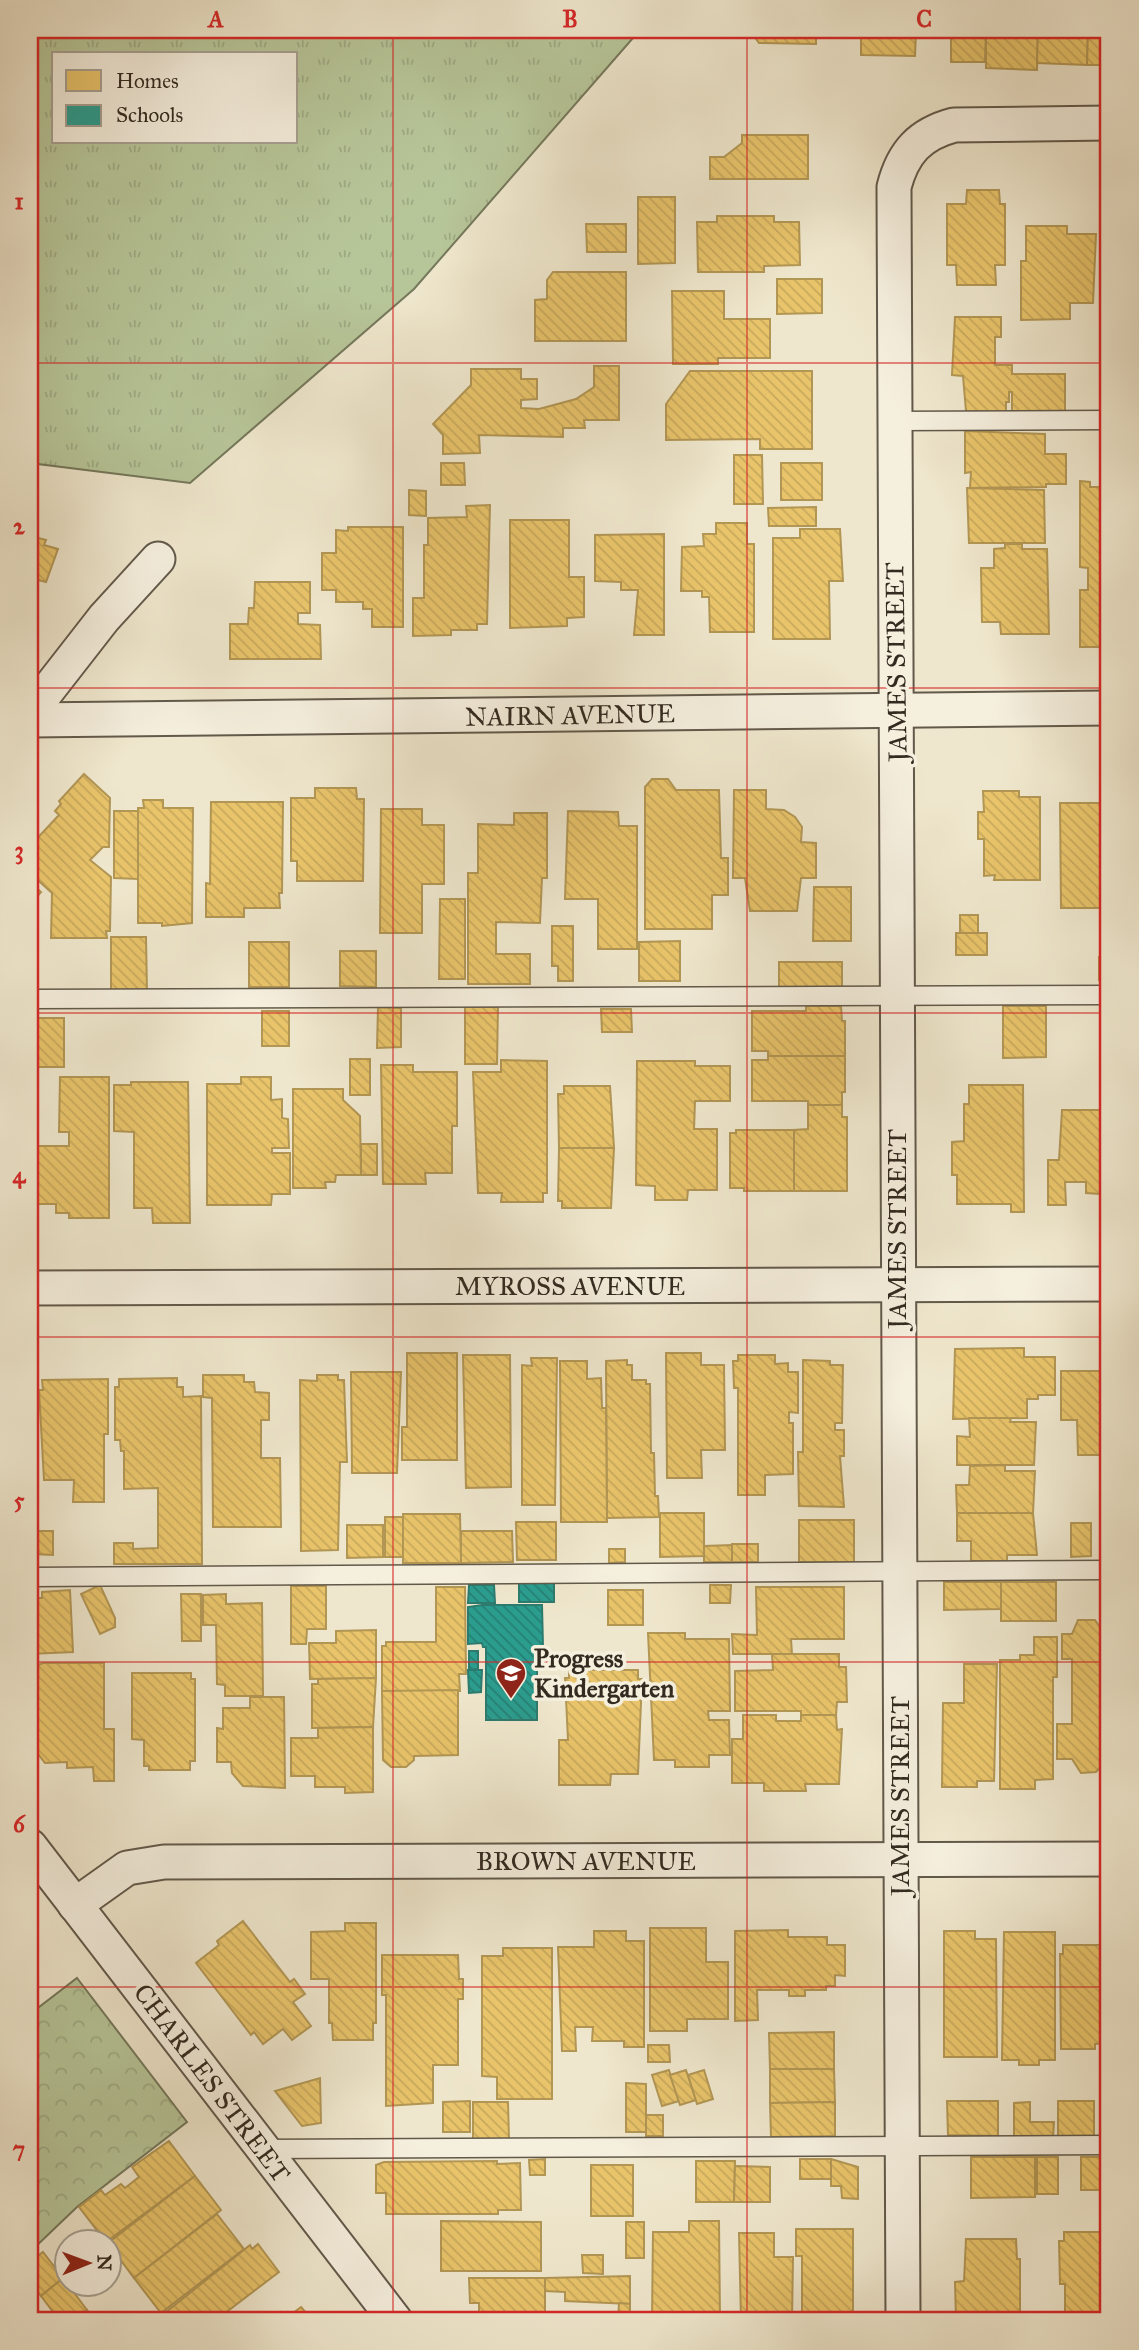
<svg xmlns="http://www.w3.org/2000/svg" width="1139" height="2350" viewBox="0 0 1139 2350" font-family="'IM FELL Great Primer',serif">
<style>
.grass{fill:url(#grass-tufts);stroke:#75785c;stroke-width:2;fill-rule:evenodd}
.park{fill:url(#park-crowns);stroke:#75785c;stroke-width:2}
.homes{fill:url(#homes-back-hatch);stroke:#b29654;stroke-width:2}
.schools{fill:url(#schools-back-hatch);stroke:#2d7a6e;stroke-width:2}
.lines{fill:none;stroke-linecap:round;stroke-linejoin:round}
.lane-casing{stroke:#62594b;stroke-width:21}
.street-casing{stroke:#62594b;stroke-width:37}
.lane{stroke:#f5efde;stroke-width:18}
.street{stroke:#f5efde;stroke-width:33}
.grid{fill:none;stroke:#d62828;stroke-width:2;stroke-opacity:0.55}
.labels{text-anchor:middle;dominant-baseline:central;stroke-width:7;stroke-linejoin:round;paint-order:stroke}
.street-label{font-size:26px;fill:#332a20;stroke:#f5efde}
.poi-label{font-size:26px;font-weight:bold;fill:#332a20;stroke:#f5efde;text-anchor:start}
.neatline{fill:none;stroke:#d62828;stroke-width:2.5}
.grid-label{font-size:23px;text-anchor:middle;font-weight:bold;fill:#d62828}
</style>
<defs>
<pattern id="grass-tufts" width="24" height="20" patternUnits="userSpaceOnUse" patternTransform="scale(1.75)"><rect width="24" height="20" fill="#b7c699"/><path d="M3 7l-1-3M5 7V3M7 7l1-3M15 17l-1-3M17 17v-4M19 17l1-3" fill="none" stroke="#9eaa84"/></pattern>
<pattern id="park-crowns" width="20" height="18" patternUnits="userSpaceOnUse" patternTransform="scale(1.75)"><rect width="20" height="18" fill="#b7c699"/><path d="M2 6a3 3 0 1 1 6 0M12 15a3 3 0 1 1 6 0" fill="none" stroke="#9eaa84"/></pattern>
<pattern id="homes-back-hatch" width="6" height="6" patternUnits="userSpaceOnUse" patternTransform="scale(1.75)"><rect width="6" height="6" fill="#e9c46a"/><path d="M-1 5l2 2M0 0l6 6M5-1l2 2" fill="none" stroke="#c8a95c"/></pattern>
<pattern id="schools-back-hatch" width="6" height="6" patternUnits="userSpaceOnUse" patternTransform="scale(1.75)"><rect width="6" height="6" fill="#2a9d8f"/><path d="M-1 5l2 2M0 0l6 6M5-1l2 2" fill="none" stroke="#258074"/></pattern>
</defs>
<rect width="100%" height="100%" fill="#efe7cd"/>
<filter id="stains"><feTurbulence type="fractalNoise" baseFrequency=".00286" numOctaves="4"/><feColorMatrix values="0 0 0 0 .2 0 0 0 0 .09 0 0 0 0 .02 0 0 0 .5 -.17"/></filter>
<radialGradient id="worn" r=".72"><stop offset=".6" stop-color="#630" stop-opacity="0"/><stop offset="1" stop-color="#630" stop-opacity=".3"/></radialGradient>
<path class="grass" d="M30 30H640L414 289 190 483 30 463ZM54 54H296V142H54Z"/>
<path class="park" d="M77 1978 187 2122 77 2207 30 2252V2014Z"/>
<g class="homes">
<path d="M750 30H816V44L759 43Z"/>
<path d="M861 30H916L915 56 861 55Z"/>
<path d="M951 30H986L985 62H951Z"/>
<path d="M986 30H1038L1037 70 986 68Z"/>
<path d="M1038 30H1088L1087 65 1037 63Z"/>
<path d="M1088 30H1109V65H1087Z"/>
<path d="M742 135H808V179H710V157H724L742 143Z"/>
<path d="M967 190H999L1000 204H1005V265H995L996 285H957L956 265H947V204H966Z"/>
<path d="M638 197H675V263L638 264Z"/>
<path d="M717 216H774V222H799L800 265 764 266V272H698L697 222H717Z"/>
<path d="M586 224H626V252H587Z"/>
<path d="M1026 226H1067V234H1096L1093 303H1070V319L1021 320V261H1026Z"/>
<rect x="1107" y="266" width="2" height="54"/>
<path d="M553 272H626V341H535V300L547 299V280Z"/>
<path d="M777 279H822V313L777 314Z"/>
<path d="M672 291H724V319H770V358H718V364H673Z"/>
<path d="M955 317H1001V337H995V365H1012V374H1065V413H1012V392H1009V402H1006V412L966 411 963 376 952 375Z"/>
<path d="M594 366H619V420H584L585 428H563V437L479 435 480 453 443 454V435L433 424 471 385V369H521V379H537V399L521 400V408L539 409 576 399 594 387Z"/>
<path d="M690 371H812V449H760V439L666 440V404Z"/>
<path d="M965 431 1045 434V454H1066V484H1046V487L970 488 971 472 965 473Z"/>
<path d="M734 455H762L763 504H734Z"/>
<path d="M441 463H464L465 485H441Z"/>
<rect x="781" y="463" width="41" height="37"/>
<path d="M1080 481 1090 482V487H1109V647H1080V590H1088V568L1080 567Z"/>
<path d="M967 488 1044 490 1045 543H969Z"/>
<path d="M409 490 426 491V516L409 515Z"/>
<path d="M490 505 487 624H477V630H451V635L413 636V598H424V545H428V518L467 517 466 506Z"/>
<path d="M816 507V526H769L768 508Z"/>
<path d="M510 520H569V577H584V617L567 618V626L510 628Z"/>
<path d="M716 523H747V544H754V632H710L709 597H702V591H681L682 547 704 546 703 534H716Z"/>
<path d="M348 527H403V627H372V609H363V602H336V590H322V553H336V530L348 531Z"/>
<path d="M800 529H840L843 581H829L830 639H773V538H800Z"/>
<path d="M664 534V635H634L638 590H621V582L595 581V535Z"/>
<path d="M30 536 46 540 44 545 58 549 46 582 38 580 30 590Z"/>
<path d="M1005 544H1022V549H1047L1049 634H1001L1000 622H982L981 568H994V549L1005 548Z"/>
<path d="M255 582H310V613H298V624L320 625 321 659H230V624H248L249 608H254Z"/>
<path d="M84 774 110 798 109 847H103L90 860 111 877 110 931H106L107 938H51L52 893 30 873V855L34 850 30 846 59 815 55 811 61 804 59 801Z"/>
<path d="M652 779H668L676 790H719L721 858H728V895H712V929H645V787Z"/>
<path d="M315 788H356L357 799H364L363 881H297V861H291V798H315Z"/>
<path d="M734 790H766V809L784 810 795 817 802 827 801 842 816 843V878H801L797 911H750L745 878H733Z"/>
<path d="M983 791H1019V797H1040V880H994L995 875 984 876V839H978V812H984Z"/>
<path d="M143 800H163V808H193L192 923 162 926V923H138V808H144Z"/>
<path d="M211 802H283L282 893H279L280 908H244V917H206V883L210 884Z"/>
<path d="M1060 803H1109V908H1061Z"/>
<path d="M381 809H422V825H444V884H422V933H380Z"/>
<path d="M114 811H138V879L114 878Z"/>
<path d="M568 811 618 812 619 826H637V949H598V899H565Z"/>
<path d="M514 813H547V878H542L540 923 496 922V954H530V984H468V873H478V824L514 825Z"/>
<path d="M30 882 41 892 30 905Z"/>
<path d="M814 887H851V941H813Z"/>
<path d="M440 899H465V979H439Z"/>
<rect x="960" y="915" width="18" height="18"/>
<path d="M552 926H573V981H558V966H552Z"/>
<rect x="956" y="933" width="31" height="22"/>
<path d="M111 937H146L147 993H111Z"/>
<path d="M680 941V981H639V942Z"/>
<rect x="249" y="942" width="40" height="45"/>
<path d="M340 951H376V987L340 986Z"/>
<path d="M1099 957H1109V979L1099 980Z"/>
<rect x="779" y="962" width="63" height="25"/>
<path d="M806 1006H841L842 1021H845V1056H768V1051H752V1011H806Z"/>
<path d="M1003 1006H1046V1057L1003 1058Z"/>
<path d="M378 1007 401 1008V1047L377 1048Z"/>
<path d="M465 1007H498L497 1064H465Z"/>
<path d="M1103 1007H1109V1025H1104Z"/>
<path d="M601 1009H631L632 1032H602Z"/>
<rect x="262" y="1011" width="27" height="35"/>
<rect x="30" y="1018" width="34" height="49"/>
<path d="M768 1056H845V1092H842V1105H808V1101H752V1060H768Z"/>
<rect x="350" y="1059" width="20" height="36"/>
<path d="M501 1060 547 1061V1193H543V1202H501L502 1193H478L473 1072H501Z"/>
<path d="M637 1061H695V1066H730V1101H695L694 1129H717V1190H688L687 1200H655V1186L636 1185Z"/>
<path d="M381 1065H413V1072H457V1126H452V1173H425L426 1184H383Z"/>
<path d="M60 1077H109V1218H69V1213H56V1204H37V1146H69V1132H59Z"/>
<path d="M241 1077H271V1100L282 1099V1118L288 1119 289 1148H272V1153H290V1194H272L271 1205H207V1084H241Z"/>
<path d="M131 1082H188L190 1223H153L152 1208H134V1132L114 1131V1085H131Z"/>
<path d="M969 1085H1023L1024 1212H1011V1204H957V1175H952V1142L964 1141V1104H969Z"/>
<path d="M564 1086H610L614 1148H559L558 1094H564Z"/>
<path d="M293 1089H343V1100L360 1116 361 1175H336L335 1182H325L326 1188H293Z"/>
<path d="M808 1105H842V1117H847V1191H794V1130L808 1129Z"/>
<path d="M1062 1110H1108L1109 1198H1100V1194L1086 1193V1182H1065L1066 1205H1048V1160H1059Z"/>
<path d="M736 1130H794V1191H744V1188H730V1133H736Z"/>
<rect x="361" y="1144" width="16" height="31"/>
<path d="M559 1148H614L611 1208H562V1201H558Z"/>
<path d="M1024 1348V1357H1055V1395H1038V1399H1027V1418L953 1419 955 1349Z"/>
<path d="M407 1353H457V1460H402V1427H407Z"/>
<path d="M666 1353H701V1365H724L725 1450H701L702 1478H667Z"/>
<path d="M463 1355H510L511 1487 466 1488Z"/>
<path d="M738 1355H775V1364L788 1363V1372H798V1413L789 1412V1423H793V1474L765 1475V1495H738V1388H734L733 1361H738Z"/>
<path d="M531 1358H557L555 1505H522V1365L532 1366Z"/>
<path d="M627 1360V1365H632V1380H646V1384H650L651 1453H654L655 1496H658L659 1517 607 1518 606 1361Z"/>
<path d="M803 1360 830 1361V1365H843L842 1423H835V1430H844V1456H840L844 1507 799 1506 798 1452H803Z"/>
<path d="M560 1361H587V1379L601 1378 602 1408H606L607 1522H561Z"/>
<path d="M1061 1371H1106V1380H1109V1455H1078L1077 1420H1061Z"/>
<path d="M351 1372H401L397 1473H352Z"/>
<path d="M203 1375H244V1382H254L255 1392 269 1393V1420H261V1458H280L281 1527H213L212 1398 203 1397Z"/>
<path d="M317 1375H338V1380H344L347 1462H340L338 1550 301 1551 300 1380 317 1381Z"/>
<path d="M177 1378V1387H183V1397L201 1396 202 1564H114V1543H133V1549L158 1548V1488L124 1489V1451H121L120 1440H115V1387H119V1379Z"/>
<path d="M108 1379V1434H104V1502H73L74 1480H44L39 1390H43L42 1380Z"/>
<path d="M969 1418H1011L1010 1422H1036L1034 1465H957V1436L970 1437Z"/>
<path d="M1005 1465V1471H1035L1033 1513H957L956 1485H969L970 1466Z"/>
<path d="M660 1513H704V1556L660 1557Z"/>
<path d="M957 1513H1033L1037 1555H1007V1561H971V1541H957Z"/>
<path d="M403 1514H460L461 1563H403Z"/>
<rect x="385" y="1517" width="18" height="40"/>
<rect x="799" y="1520" width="55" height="42"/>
<path d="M516 1522H556V1560H517Z"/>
<path d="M1071 1523H1091V1556L1071 1557Z"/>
<path d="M347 1525H383V1557L347 1558Z"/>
<path d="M32 1531H53V1555L33 1554Z"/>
<path d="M461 1531H512L513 1562 461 1563Z"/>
<rect x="732" y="1544" width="26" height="18"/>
<path d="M732 1545V1562H704V1546Z"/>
<path d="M609 1549H625V1562L609 1563Z"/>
<path d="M944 1582H1001V1609L944 1610Z"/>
<rect x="1001" y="1582" width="55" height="39"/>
<path d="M100 1585 115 1618V1627L100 1634 81 1594Z"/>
<path d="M710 1585H731L730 1603H710Z"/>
<path d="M291 1586H326V1629H307L306 1644H291Z"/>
<path d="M436 1587H465L466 1674H459L460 1691H382V1646H386V1642H436Z"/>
<path d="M756 1587H844V1639H791L792 1654H733L732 1634 757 1635Z"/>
<path d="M70 1590 73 1652 30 1654V1598H42V1592Z"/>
<rect x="608" y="1590" width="35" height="35"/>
<path d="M181 1594H201V1641H182Z"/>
<path d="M226 1594V1604L262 1603 263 1696H225V1685L217 1684 216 1625H203V1595Z"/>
<path d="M1078 1620H1095L1101 1629H1109V1763H1104L1096 1772 1081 1773 1072 1759H1057V1724H1072V1659H1062V1634H1072Z"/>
<path d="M376 1630V1678L310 1679 309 1643H336V1631Z"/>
<path d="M648 1633H685V1639H729L730 1711H708L709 1720H729L730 1755H709V1767H675V1760H654Z"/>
<path d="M1034 1637H1057V1677H1053V1779L1035 1780V1789H1000V1660H1020V1655H1034Z"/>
<path d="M772 1654H839V1667H846L847 1702H837L836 1715H801V1711H735V1671L773 1670Z"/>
<path d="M43 1663H104V1729H114V1781H94L93 1767 67 1768V1762L45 1763 38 1754V1722H32V1695H38V1665Z"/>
<path d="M964 1664H997L994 1781H977V1787H942L943 1703H964Z"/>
<path d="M569 1670H638V1679H642L638 1774H611L610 1785H559V1740H568L565 1678H569Z"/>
<path d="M132 1673H191V1679H195V1761H190V1770H149V1766H144V1740L132 1739Z"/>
<path d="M376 1678 373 1727 312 1728V1684H318V1679Z"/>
<path d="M458 1690V1755L414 1756V1760L406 1767H391L383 1760 382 1691Z"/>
<path d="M250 1697H284L285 1788 243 1786 232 1773 231 1762H217V1728L223 1729V1708H250Z"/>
<path d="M743 1715H776V1721H801V1715H836L837 1730 842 1729 839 1784H805L806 1791H764V1783H732V1739H743Z"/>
<path d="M373 1727V1792L345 1793V1787H315V1776H291V1738H318V1728Z"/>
<path d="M243 1921 290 1982 294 1979 305 1994 293 2002 311 2026 292 2040 283 2029 263 2044 254 2032 251 2035 196 1963 219 1945 217 1941Z"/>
<path d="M345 1923H376V2023H373V2040H333L332 2023H329V1979H311V1932L345 1931Z"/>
<path d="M650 1928H706V1962H728V2019H687V2031H650Z"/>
<path d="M788 1930V1937H827V1945H845V1976L835 1975V1986H826V1990H805V1996H789V1990H757L758 2020 735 2021V1931Z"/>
<path d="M594 1931H626V1941H644V2047H624V2041H592L593 2027H575L576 2051H562L558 1947H594Z"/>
<path d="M944 1931H975V1939H996L997 2057H944Z"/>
<path d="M1004 1932H1055V2060H1039V2065H1019V2060H1002Z"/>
<path d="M1063 1945H1109V2068L1108 2043 1095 2044V2049H1061L1060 1954H1063Z"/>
<path d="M503 1948H552V2099H497V2077L482 2076V1956H503Z"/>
<path d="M382 1955H458L459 1979H463V1999H458V2065H433V2103L386 2106V1995H382Z"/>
<path d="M834 2032V2069H770L769 2033Z"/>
<path d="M648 2045H669L670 2062H648Z"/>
<path d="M770 2069H834L835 2102 770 2103Z"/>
<path d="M669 2070 679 2101 662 2106 652 2075Z"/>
<path d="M686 2070 696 2100 680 2105 670 2075Z"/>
<path d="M704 2070 713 2099 697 2104 688 2075Z"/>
<path d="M320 2078 321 2123 302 2126 275 2091Z"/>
<path d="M626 2083 646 2084V2132H626Z"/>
<path d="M470 2101V2132H443V2102Z"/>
<path d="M947 2101H998V2136L948 2135Z"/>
<path d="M1058 2101H1094V2136L1058 2137Z"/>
<path d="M473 2102H508L509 2139H473Z"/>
<path d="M835 2102V2136L771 2137 770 2103Z"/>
<path d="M1030 2102V2122H1054L1053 2137H1014V2103Z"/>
<rect x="646" y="2115" width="17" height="21"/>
<path d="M169 2141 195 2176 106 2242 79 2207 101 2190 105 2195 121 2184 125 2188 139 2177 132 2167Z"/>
<path d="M971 2157H1035V2197L971 2198Z"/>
<rect x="1037" y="2157" width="21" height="37"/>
<rect x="1081" y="2157" width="28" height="33"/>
<path d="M545 2159V2175H530L529 2160Z"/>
<path d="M800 2159H831L832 2179H800Z"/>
<path d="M831 2159 858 2167V2199L842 2198 841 2186H831Z"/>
<path d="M497 2161V2164L520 2163 521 2210H498V2214H386V2193H376V2165L384 2162Z"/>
<path d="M696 2161H735L734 2202H696Z"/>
<rect x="591" y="2165" width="42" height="51"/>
<path d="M735 2166 770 2167V2202H734Z"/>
<path d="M195 2176 221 2210 134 2278 108 2243Z"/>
<path d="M217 2214 244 2249 161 2313 134 2278Z"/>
<path d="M441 2221 541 2222V2271H441Z"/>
<path d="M689 2221H719L720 2320H652L653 2232H689Z"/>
<rect x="626" y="2222" width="18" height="36"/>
<path d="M796 2229H853V2320H802V2256H796Z"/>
<path d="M1064 2232H1109V2320H1065V2284H1060L1059 2241H1064Z"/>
<path d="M739 2233H774V2257H793L792 2320H741Z"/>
<path d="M966 2239H1016L1017 2259H1020V2320H956L955 2282 964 2281Z"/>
<path d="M258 2244 279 2272 216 2320H156L250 2245 252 2249Z"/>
<path d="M43 2252 63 2278 41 2296 30 2281V2262Z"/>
<path d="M582 2255H603V2274L583 2273Z"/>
<path d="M630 2276V2304L565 2301V2292L545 2291V2278Z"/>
<path d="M63 2278 87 2310 74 2320H59L41 2296Z"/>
<path d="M469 2278H545V2320H479V2303H470Z"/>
<path d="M619 2303 630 2304V2320H618Z"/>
<path d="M301 2307 312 2320H269L280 2312 285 2319Z"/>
<path d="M87 2310 95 2320H74Z"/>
</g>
<g class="schools">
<rect x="519" y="1583" width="35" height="19"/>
<path d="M469 1585H494L495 1603H468Z"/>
<path d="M482 1605H542L543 1647 537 1648V1720H486V1647H483L482 1643 468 1644V1607Z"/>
<path d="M469 1651H478V1669L469 1670Z"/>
<path d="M468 1670H482L481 1692 469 1693Z"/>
</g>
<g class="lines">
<g class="lane-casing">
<g id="lane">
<path d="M893 421 1109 420"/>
<path d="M30 999 1109 995"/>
<path d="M30 1577 1109 1570"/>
<path d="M262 2149 1109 2145"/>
<path d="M30 2317 32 2320"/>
</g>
</g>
<g class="street-casing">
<g id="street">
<path d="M30 713 104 618 158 559"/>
<path d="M30 720 1109 708"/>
<path d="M30 1288 1109 1284"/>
<path d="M30 1846 395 2320"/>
<path d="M75 1905 127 1868 164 1862 1109 1859"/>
<path d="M903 2320 894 187C903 152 920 134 954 125L1109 123"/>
</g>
</g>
<use href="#lane" class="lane"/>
<use href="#street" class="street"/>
</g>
<path class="grid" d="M393 30V2320M747 30V2320M30 363H1109M30 688H1109M30 1013H1109M30 1337H1109M30 1662H1109M30 1987H1109"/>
<defs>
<g id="school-pin" transform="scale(1.575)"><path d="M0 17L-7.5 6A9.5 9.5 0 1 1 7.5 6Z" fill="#8f2418" stroke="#f5efde"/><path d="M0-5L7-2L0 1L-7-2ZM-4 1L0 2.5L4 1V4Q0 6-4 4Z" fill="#fff"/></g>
</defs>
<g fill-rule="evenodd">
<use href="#school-pin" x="511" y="1673"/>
</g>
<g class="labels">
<g class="street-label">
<text transform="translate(896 662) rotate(-91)">JAMES STREET</text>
<text transform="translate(570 715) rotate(-1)">NAIRN AVENUE</text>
<text transform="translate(897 1229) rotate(-90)">JAMES STREET</text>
<text x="570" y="1286">MYROSS AVENUE</text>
<text transform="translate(900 1796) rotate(-90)">JAMES STREET</text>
<text x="586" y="1861">BROWN AVENUE</text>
<text transform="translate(212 2083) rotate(53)">CHARLES STREET</text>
</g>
<g class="poi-label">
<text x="534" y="1658">Progress<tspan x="534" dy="30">Kindergarten</tspan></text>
</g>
</g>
<rect width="1139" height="2350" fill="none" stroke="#efe7cd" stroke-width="77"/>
<rect x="52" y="52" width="245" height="91" fill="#f5efde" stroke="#a7a092" stroke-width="2"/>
<rect x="66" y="70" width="35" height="21" fill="#e9c46a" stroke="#a7a092" stroke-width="2"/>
<text x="116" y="88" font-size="21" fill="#332a20">Homes</text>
<rect x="66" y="105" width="35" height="21" fill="#2a9d8f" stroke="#a7a092" stroke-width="2"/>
<text x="116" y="122" font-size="21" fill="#332a20">Schools</text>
<g transform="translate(88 2263) rotate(89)"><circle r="33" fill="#f5efde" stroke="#a7a092" stroke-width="2"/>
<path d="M0-5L12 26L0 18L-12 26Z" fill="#8f2418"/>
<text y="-10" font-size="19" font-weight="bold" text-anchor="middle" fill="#332a20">N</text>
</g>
<rect x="38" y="38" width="1062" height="2274" class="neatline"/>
<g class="grid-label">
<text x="216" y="27">A</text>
<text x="570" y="27">B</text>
<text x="924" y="27">C</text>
<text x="19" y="209">1</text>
<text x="19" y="534">2</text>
<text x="19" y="858">3</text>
<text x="19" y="1183">4</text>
<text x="19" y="1508">5</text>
<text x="19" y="1832">6</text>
<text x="19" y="2157">7</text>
</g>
<rect width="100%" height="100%" filter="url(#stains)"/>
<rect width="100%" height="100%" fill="url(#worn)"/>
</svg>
